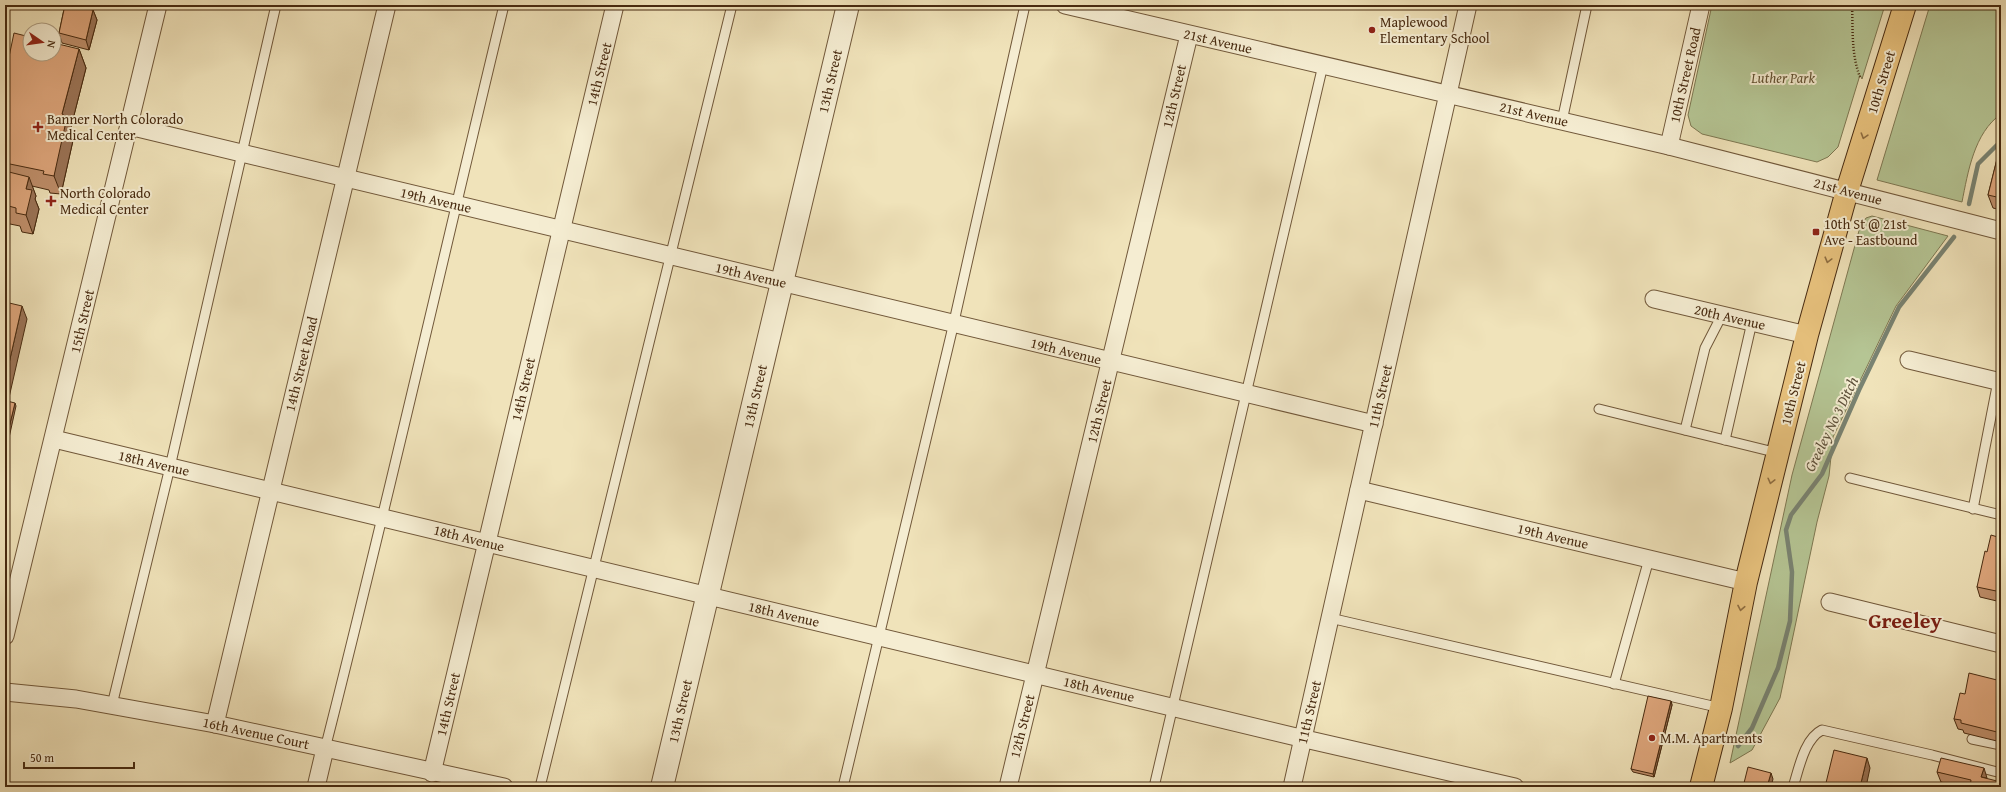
<svg xmlns="http://www.w3.org/2000/svg" width="2006" height="792" viewBox="0 0 2006 792" font-family="'Gentium Book Plus',serif">
<style>
.green{fill:#b5c594;stroke:#7e7852}
.lines{fill:none;stroke-linecap:round;stroke-linejoin:round}
.stream{stroke:#798372;stroke-width:4.5}
.service-casing{stroke:#71583a;stroke-width:11}
.minor-casing{stroke:#71583a;stroke-width:19}
.tertiary-casing{stroke:#71583a;stroke-width:24}
.primary-casing{stroke:#472a10;stroke-width:24}
.path{stroke:#472a10;stroke-width:2.5;stroke-dasharray:1 2;stroke-linecap:butt}
.service{stroke:#f5edd2;stroke-width:9}
.minor{stroke:#f5edd2;stroke-width:17}
.tertiary{stroke:#f5edd2;stroke-width:22}
.primary{stroke:#e8c27d;stroke-width:22}
.wall{fill:#c0906c;stroke:#472a10}
.shaded-wall{fill:#9c7558;stroke:#472a10}
.building{fill:#dfa77d;stroke:#472a10}
.oneway{stroke:#8f6e41}
.poi-dot{fill:#8f2418;stroke:#f5edd2;stroke-width:1.5}
.labels{text-anchor:middle;dominant-baseline:central;stroke-width:4;stroke-linejoin:round;paint-order:stroke}
.poi-label{font-size:14px;fill:#472a10;stroke:#f5edd2;text-anchor:start}
.street-label{font-size:14px;fill:#472a10;stroke:#f5edd2}
.park-label{font-size:14px;font-style:italic;fill:#625131;stroke:#f5edd2}
.water-label{font-size:15px;font-style:italic;fill:#5c4f39;stroke:#f5edd2}
.town-label{font-size:22px;font-weight:bold;fill:#7a1f14;stroke:#f5edd2}
</style>
<rect width="100%" height="100%" fill="#f0e3ba"/>
<filter id="stains"><feTurbulence type="fractalNoise" baseFrequency=".005" numOctaves="4"/><feColorMatrix values="0 0 0 0 .2 0 0 0 0 .09 0 0 0 0 .02 0 0 0 .5 -.17"/></filter>
<radialGradient id="worn" r=".72"><stop offset=".6" stop-color="#630" stop-opacity="0"/><stop offset="1" stop-color="#630" stop-opacity=".3"/></radialGradient>
<g class="green">
<path d="M1712 5H1885L1862 79 1860 75 1838 147 1828 157 1817 162 1702 134 1691 126 1688 115Z"/>
<path d="M1930 5H2001V114C1974 133 1968 172 1962 202L1877 180Z"/>
<path d="M1872 216 1948 236 1896 306 1833 437 1829 476 1817 522 1780 698 1752 750 1730 763 1792 475 1860 227 1866 218Z"/>
</g>
<g class="lines">
<g class="stream">
<path d="M1969 204 1978 164 2001 141"/>
<path d="M1738 746 1752 728 1778 668 1790 621 1792 572 1786 530 1791 515 1822 474 1859 390 1899 307 1954 237"/>
</g>
<g class="service-casing">
<g id="service">
<path d="M1562 121 1587 5"/>
<path d="M1599 409 1778 453"/>
<path d="M1685 430 1705 348 1722 315"/>
<path d="M1725 440 1752 322"/>
<path d="M1850 478 2001 515"/>
<path d="M1973 509 1998 381"/>
<path d="M1330 618 1721 708"/>
<path d="M1614 684 1649 559"/>
<path d="M112 705 170 467 276 5"/>
<path d="M1972 739 2001 745"/>
<path d="M325 749C388 502 444 253 504 5"/>
<path d="M540 787C606 527 666 265 732 5"/>
<path d="M843 787 951 335 1025 5"/>
<path d="M1154 787 1323 65"/>
<path d="M1793 787C1799 769 1804 739 1822 730L1932 755 2001 773"/>
</g>
</g>
<g class="minor-casing">
<g id="minor">
<path d="M1065 5 1669 146 2001 231"/>
<path d="M129 126 1374 424"/>
<path d="M1669 146 1701 5"/>
<path d="M1654 299 1807 335"/>
<path d="M1909 360 2001 382"/>
<path d="M54 439 1292 736 1515 787"/>
<path d="M1359 490 1746 582"/>
<path d="M1830 602 2001 644"/>
<path d="M5 636 158 5"/>
<path d="M5 692 76 699 215 724 504 787"/>
<path d="M215 724 387 5"/>
<path d="M432 773 615 5"/>
<path d="M316 787 325 749"/>
<path d="M1008 787 1189 35"/>
<path d="M1292 787 1468 5"/>
</g>
</g>
<g class="tertiary-casing">
<path id="tertiary" d="M662 787 848 5"/>
</g>
<g class="primary-casing">
<path id="primary" d="M1701 787 1721 708 1746 582 1807 335 1847 191 1905 5"/>
</g>
<path class="path" d="M1852 5C1853 29 1851 54 1860 77"/>
<use href="#service" class="service"/>
<use href="#minor" class="minor"/>
<use href="#tertiary" class="tertiary"/>
<use href="#primary" class="primary"/>
</g>
<g class="wall">
<path d="M63 5H94L93 10 97 20 89 50 62 43 59 33 64 9Z"/>
<path d="M79 49 86 68 71 127 74 136 61 194 50 193 49 190 32 186 36 196 35 199 39 209 33 234 22 232 20 226 5 223V76Z"/>
<path d="M2001 143V210L1993 208 1988 195Z"/>
<path d="M2001 538V602L1980 597 1977 587Z"/>
<path d="M2001 681V742L1964 733 1963 730 1958 729 1954 719 1965 694Z"/>
<path d="M1671 701 1672 705 1654 777 1633 772 1631 769Z"/>
<path d="M1937 772 1987 779 2001 787H1962L1941 782Z"/>
</g>
<g class="shaded-wall">
<path d="M88 5H94L91 19 87 9Z"/>
<path d="M93 10 97 20 89 50 86 40Z"/>
<path d="M79 49 86 68 71 127 74 136 61 194 54 176 62 114Z"/>
<path d="M29 177 36 196 35 199 39 209 33 234 26 215V189Z"/>
<path d="M22 306 27 319 5 415V381Z"/>
<path d="M15 403 16 406 7 447 5 450V444Z"/>
<path d="M1671 701 1672 705 1654 777 1653 774Z"/>
<path d="M1867 758 1870 768 1866 787H1860Z"/>
<path d="M1984 768 1987 778 1981 777Z"/>
<path d="M1771 773 1773 779 1771 787H1767Z"/>
</g>
<g class="building">
<path d="M65 5H88L87 9 93 10 86 40 59 33Z"/>
<path d="M14 33 30 37V54H54V43L79 49 62 114 67 117 54 176 43 174 44 171 5 163V76Z"/>
<path d="M2001 143V198L1988 195Z"/>
<path d="M5 171 29 177 26 189 32 190 26 215 16 213V208L5 205Z"/>
<path d="M5 302 22 306 5 381Z"/>
<path d="M7 401 15 403 5 444V408Z"/>
<path d="M1991 535 2001 538V592L1977 587 1985 551 1987 552Z"/>
<path d="M1969 673 2001 681V733L1961 723V720L1954 719 1960 693 1965 694Z"/>
<path d="M1648 696 1671 701 1653 774 1631 769Z"/>
<path d="M1834 750 1867 758 1860 787H1825Z"/>
<path d="M1941 758 1984 768 1981 777 2001 782V787H1970L1971 780 1937 772Z"/>
<path d="M1748 767 1771 773 1767 787H1743Z"/>
</g>
<defs><path id="oneway-chevron" d="M-2-3.5L2.5 0L-2 3.5" fill="none" stroke-width="1.6" stroke-linecap="round" stroke-linejoin="round"/></defs>
<g class="oneway">
<use href="#oneway-chevron" transform="translate(1864 136) rotate(107)"/>
<use href="#oneway-chevron" transform="translate(1828 260) rotate(105)"/>
<use href="#oneway-chevron" transform="translate(1771 481) rotate(104)"/>
<use href="#oneway-chevron" transform="translate(1741 608) rotate(101)"/>
</g>
<g class="poi-dot">
<circle cx="1372" cy="30" r="4"/>
<path d="M36 121h4v4h4v4h-4v4h-4v-4h-4v-4h4z"/>
<path d="M49 195h4v4h4v4h-4v4h-4v-4h-4v-4h4z"/>
<rect x="1812" y="228" width="8" height="8" rx="2"/>
<circle cx="1652" cy="738" r="4"/>
</g>
<g class="labels">
<g class="poi-label">
<text x="1380" y="22">Maplewood<tspan x="1380" dy="16">Elementary School</tspan></text>
<text x="47" y="119">Banner North Colorado<tspan x="47" dy="16">Medical Center</tspan></text>
<text x="60" y="193">North Colorado<tspan x="60" dy="16">Medical Center</tspan></text>
<text x="1824" y="224">10th St @ 21st<tspan x="1824" dy="16">Ave - Eastbound</tspan></text>
<text x="1660" y="738">M.M. Apartments</text>
</g>
<g class="street-label">
<text transform="translate(1218 41) rotate(13)">21st Avenue</text>
<text transform="translate(599 74) rotate(-76)">14th Street</text>
<text transform="translate(1685 75) rotate(-77)">10th Street Road</text>
<text transform="translate(830 81) rotate(-77)">13th Street</text>
<text transform="translate(1881 82) rotate(-73)">10th Street</text>
<text transform="translate(1174 96) rotate(-77)">12th Street</text>
<text transform="translate(1534 114) rotate(13)">21st Avenue</text>
<text transform="translate(1848 191) rotate(15)">21st Avenue</text>
<text transform="translate(436 200) rotate(13)">19th Avenue</text>
<text transform="translate(751 275) rotate(13)">19th Avenue</text>
<text transform="translate(1730 317) rotate(13)">20th Avenue</text>
<text transform="translate(82 321) rotate(-77)">15th Street</text>
<text transform="translate(1066 351) rotate(14)">19th Avenue</text>
<text transform="translate(301 364) rotate(-76)">14th Street Road</text>
<text transform="translate(523 389) rotate(-77)">14th Street</text>
<text transform="translate(1793 393) rotate(-76)">10th Street</text>
<text transform="translate(755 396) rotate(-77)">13th Street</text>
<text transform="translate(1380 396) rotate(-77)">11th Street</text>
<text transform="translate(1099 411) rotate(-76)">12th Street</text>
<text transform="translate(154 463) rotate(13)">18th Avenue</text>
<text transform="translate(1553 536) rotate(13)">19th Avenue</text>
<text transform="translate(469 538) rotate(14)">18th Avenue</text>
<text transform="translate(784 614) rotate(13)">18th Avenue</text>
<text transform="translate(1099 689) rotate(13)">18th Avenue</text>
<text transform="translate(448 704) rotate(-77)">14th Street</text>
<text transform="translate(680 711) rotate(-77)">13th Street</text>
<text transform="translate(1309 712) rotate(-77)">11th Street</text>
<text transform="translate(1022 726) rotate(-76)">12th Street</text>
<text transform="translate(256 733) rotate(12)">16th Avenue Court</text>
</g>
<g class="park-label">
<text x="1783" y="78">Luther Park</text>
</g>
<g class="water-label">
<text transform="translate(1831 424) rotate(-64)">Greeley No 3 Ditch</text>
</g>
<g class="town-label">
<text x="1905" y="620">Greeley</text>
</g>
</g>
<rect width="2006" height="792" fill="none" stroke="#f0e3ba" stroke-width="20"/>
<rect x="6" y="6" width="1994" height="780" fill="none" stroke="#472a10" stroke-width="2"/>
<rect x="10" y="10" width="1986" height="772" fill="none" stroke="#472a10"/>
<g transform="translate(42 42) rotate(103)"><circle r="19" fill="#f5edd2" stroke="#af9f84"/>
<path d="M0-3L7 15L0 10L-7 15Z" fill="#8f2418"/>
<text y="-6" font-size="11" font-weight="bold" text-anchor="middle" fill="#472a10">N</text>
</g>
<path d="M24 762v6h110v-6" fill="none" stroke="#472a10" stroke-width="2"/>
<text x="30" y="762" font-size="12" fill="#472a10" stroke="#f5edd2" stroke-width="3" paint-order="stroke">50 m</text>
<rect width="100%" height="100%" filter="url(#stains)"/>
<rect width="100%" height="100%" fill="url(#worn)"/>
</svg>
